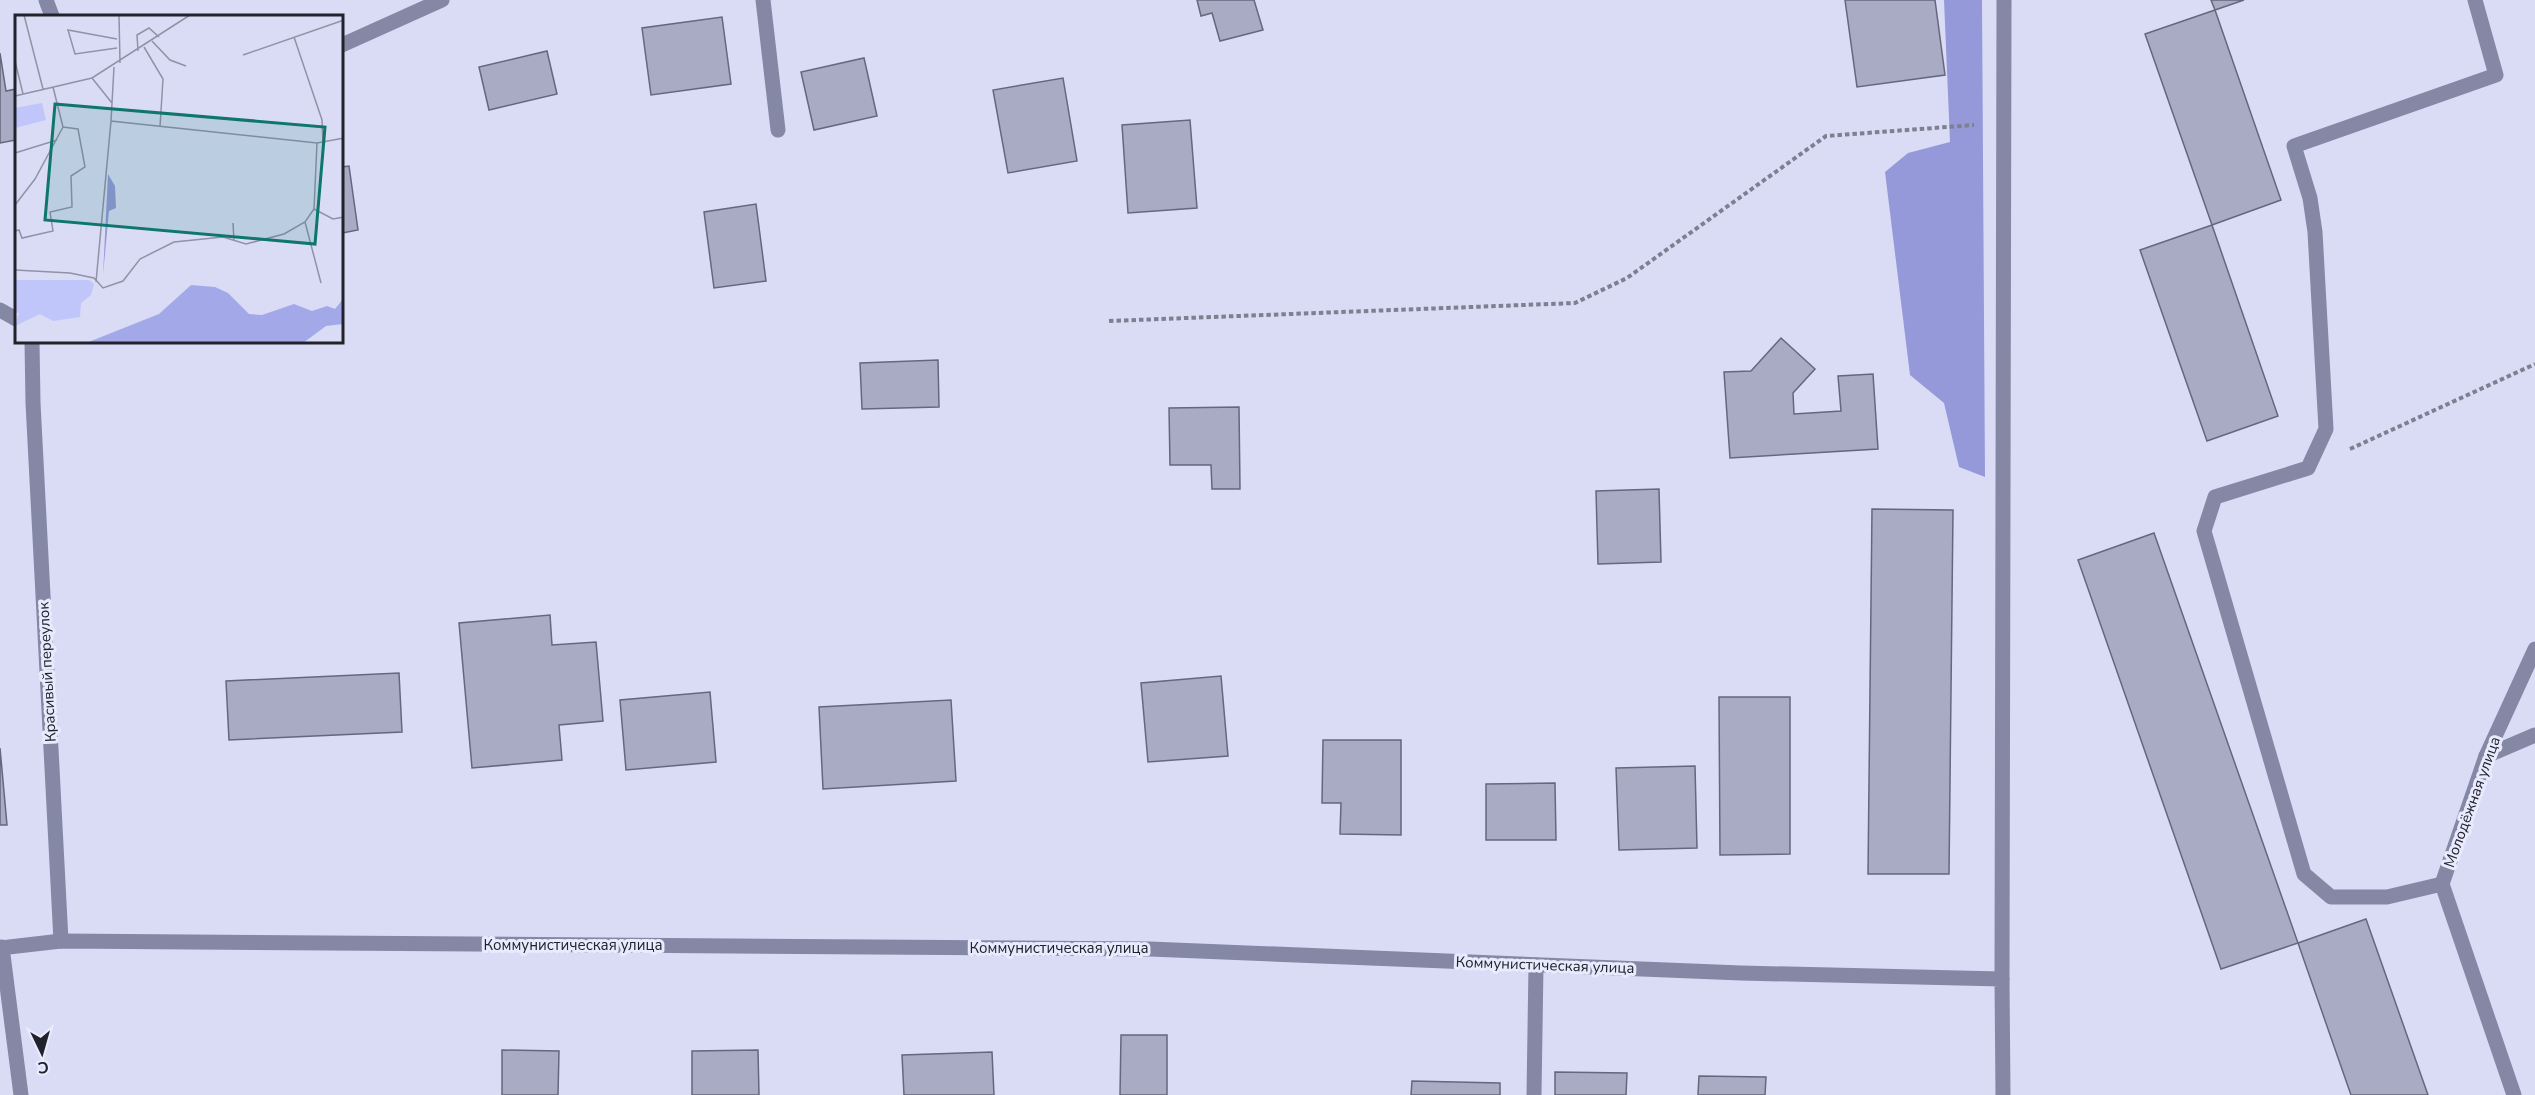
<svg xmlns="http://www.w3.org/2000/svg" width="2535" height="1095" viewBox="0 0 2535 1095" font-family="'Nunito Sans',sans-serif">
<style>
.forest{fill:#9599d9}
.building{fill:#a8abc3;stroke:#65677d;stroke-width:1.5}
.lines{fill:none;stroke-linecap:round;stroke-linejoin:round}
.path{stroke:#7e8091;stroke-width:4;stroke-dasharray:4.5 3;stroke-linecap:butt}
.service{stroke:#8588a4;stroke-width:15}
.minor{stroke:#8588a4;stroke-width:15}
.labels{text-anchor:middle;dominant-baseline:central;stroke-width:6;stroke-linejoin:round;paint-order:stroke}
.street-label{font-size:15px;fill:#21222b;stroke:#e8eafe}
.inset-road{fill:none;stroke:#9092a5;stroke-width:1.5}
.view{fill:#0f766e;fill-opacity:0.15;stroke:#0f766e;stroke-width:3}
.inset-edge{fill:none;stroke:#21222b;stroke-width:3}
</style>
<rect width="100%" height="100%" fill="#dadcf6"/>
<path class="forest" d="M1944 0H1982L1985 477 1959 467 1944 403 1910 375 1885 172 1908 153 1950 142Z"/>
<g class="building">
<path d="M1197 0H1254L1263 30 1220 41 1212 13 1201 16Z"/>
<path d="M1845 0H1935L1945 75 1857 87Z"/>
<path d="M2211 0H2244L2215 10Z"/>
<path d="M2215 10 2281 200 2212 225 2145 34Z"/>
<path d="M722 17 731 84 651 95 642 28Z"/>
<path d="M547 51 557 94 489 110 479 67Z"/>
<path d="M0 53 6 91 16 89V140L0 143Z"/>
<path d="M864 58 877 116 814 130 801 72Z"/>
<path d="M1063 78 1077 161 1008 173 993 90Z"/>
<path d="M1190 120 1197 208 1128 213 1122 125Z"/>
<path d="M349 166 358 230 342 233V167Z"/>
<path d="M756 204 766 281 714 288 704 212Z"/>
<path d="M2212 225 2278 416 2207 441 2140 250Z"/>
<path d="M1781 338 1815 369 1793 393 1794 414 1841 411 1838 376 1873 374 1878 449 1730 458 1724 372 1751 371Z"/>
<path d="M938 360 939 407 862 409 860 363Z"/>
<path d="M1239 407 1240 489H1212L1211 465H1170L1169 408Z"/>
<path d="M1659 489 1661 562 1598 564 1596 491Z"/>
<path d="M1872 509 1953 510 1949 874H1868Z"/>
<path d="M2154 533 2298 943 2221 969 2078 560Z"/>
<path d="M550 615 552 645 596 642 603 721 559 725 562 760 472 768 459 623Z"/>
<path d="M399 673 402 732 229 740 226 681Z"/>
<path d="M1221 676 1228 756 1148 762 1141 683Z"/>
<path d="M710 692 716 762 626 770 620 700Z"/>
<path d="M1719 697H1790V854L1720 855Z"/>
<path d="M951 700 956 781 823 789 819 707Z"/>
<path d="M1323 740H1401V835L1340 834 1341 803H1322Z"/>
<path d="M0 748 7 825H0Z"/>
<path d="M1695 766 1697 848 1619 850 1616 768Z"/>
<path d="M1555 783 1556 840H1486V784Z"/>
<path d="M2366 919 2428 1095H2351L2298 943Z"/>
<path d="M1121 1035H1167V1095H1120Z"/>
<path d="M502 1050 559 1051 558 1095H502Z"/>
<path d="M758 1050 759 1095H692V1051Z"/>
<path d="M992 1052 994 1095H904L902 1055Z"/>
<path d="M1555 1072 1627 1073 1626 1095H1555Z"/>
<path d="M1699 1076 1766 1077 1765 1095H1698Z"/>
<path d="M1412 1081 1500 1083V1095H1411Z"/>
</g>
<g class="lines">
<g class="path">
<path d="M1109 321 1575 303 1627 278 1826 136 1974 125"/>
<path d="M2350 449 2535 364"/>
</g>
<g class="service">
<path d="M46 0 52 16"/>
<path d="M2486 756 2535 735"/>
<path d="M2442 884 2387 897H2331L2304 874 2204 531 2215 497 2308 468 2326 429 2315 232 2310 198 2294 146 2496 75 2475 0"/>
<path d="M2 947 21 1095"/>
<path d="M2002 979 2004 0"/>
<path d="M1534 1095 1536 965"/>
</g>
<g class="minor">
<path d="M763 0 778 130"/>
<path d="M342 45 442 0"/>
<path d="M0 310 16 319"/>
<path d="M32 342 33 403 61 941"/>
<path d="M0 948 61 941 1150 949 1741 973 2002 979 2003 1095"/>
<path d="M2514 1095 2442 884 2486 756 2535 649"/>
</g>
</g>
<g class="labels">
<g class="street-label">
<text transform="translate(47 672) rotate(-93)">Красивый переулок</text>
<text transform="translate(2472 802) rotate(-70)">Молодёжная улица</text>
<text x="573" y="945">Коммунистическая улица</text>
<text x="1059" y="948">Коммунистическая улица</text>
<text transform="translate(1545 965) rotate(2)">Коммунистическая улица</text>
</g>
</g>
<g transform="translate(15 15)">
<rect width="328" height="328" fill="#dadcf6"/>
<path d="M27 88 31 105 0 113V93ZM0 265H74L79 269 76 280 66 288 65 302 38 306 25 299 0 311 4 298 0 297Z" fill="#c0c5fa"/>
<path d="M93 159 100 171 101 193 94 196 88 260Z" fill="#9599d9"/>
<path d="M176 270 200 272 213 278 234 299 247 300 279 289 297 296 312 291 320 294 328 284V309L311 311 288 328H71L144 299Z" fill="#a3a8e9"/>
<path class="inset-road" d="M9 0 28 74M104 0 105 48M279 22 307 105 308 128M102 24 53 15 60 39 102 33M137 26 155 45 171 51M129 32 148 64 145 112M123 36 122 20 134 13 144 22M228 40 329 5M0 46 8 79M99 52 96 106 302 128 329 123M77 63 97 88M0 81 77 63 175 0M0 138 42 125M0 190 20 164 48 112 38 72M299 194 318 204 329 202M290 207 306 268M218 208 219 226M0 216 4 215 7 223 38 216 35 197 57 192 56 161 70 152 63 114 48 112M0 255 55 258 79 263 88 273 108 266 125 244 159 227 208 222 231 229 269 219 290 207 299 194 302 128M81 267 96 106"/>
<path class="view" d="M40 89 310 112 300 229 30 205Z"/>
<rect width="328" height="328" class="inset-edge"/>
</g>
<g transform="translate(42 1053) rotate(175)" stroke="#e8eafe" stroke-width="4.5" paint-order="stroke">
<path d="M0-4.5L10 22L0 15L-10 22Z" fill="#21222b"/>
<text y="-9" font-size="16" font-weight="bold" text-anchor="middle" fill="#21222b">С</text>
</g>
</svg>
